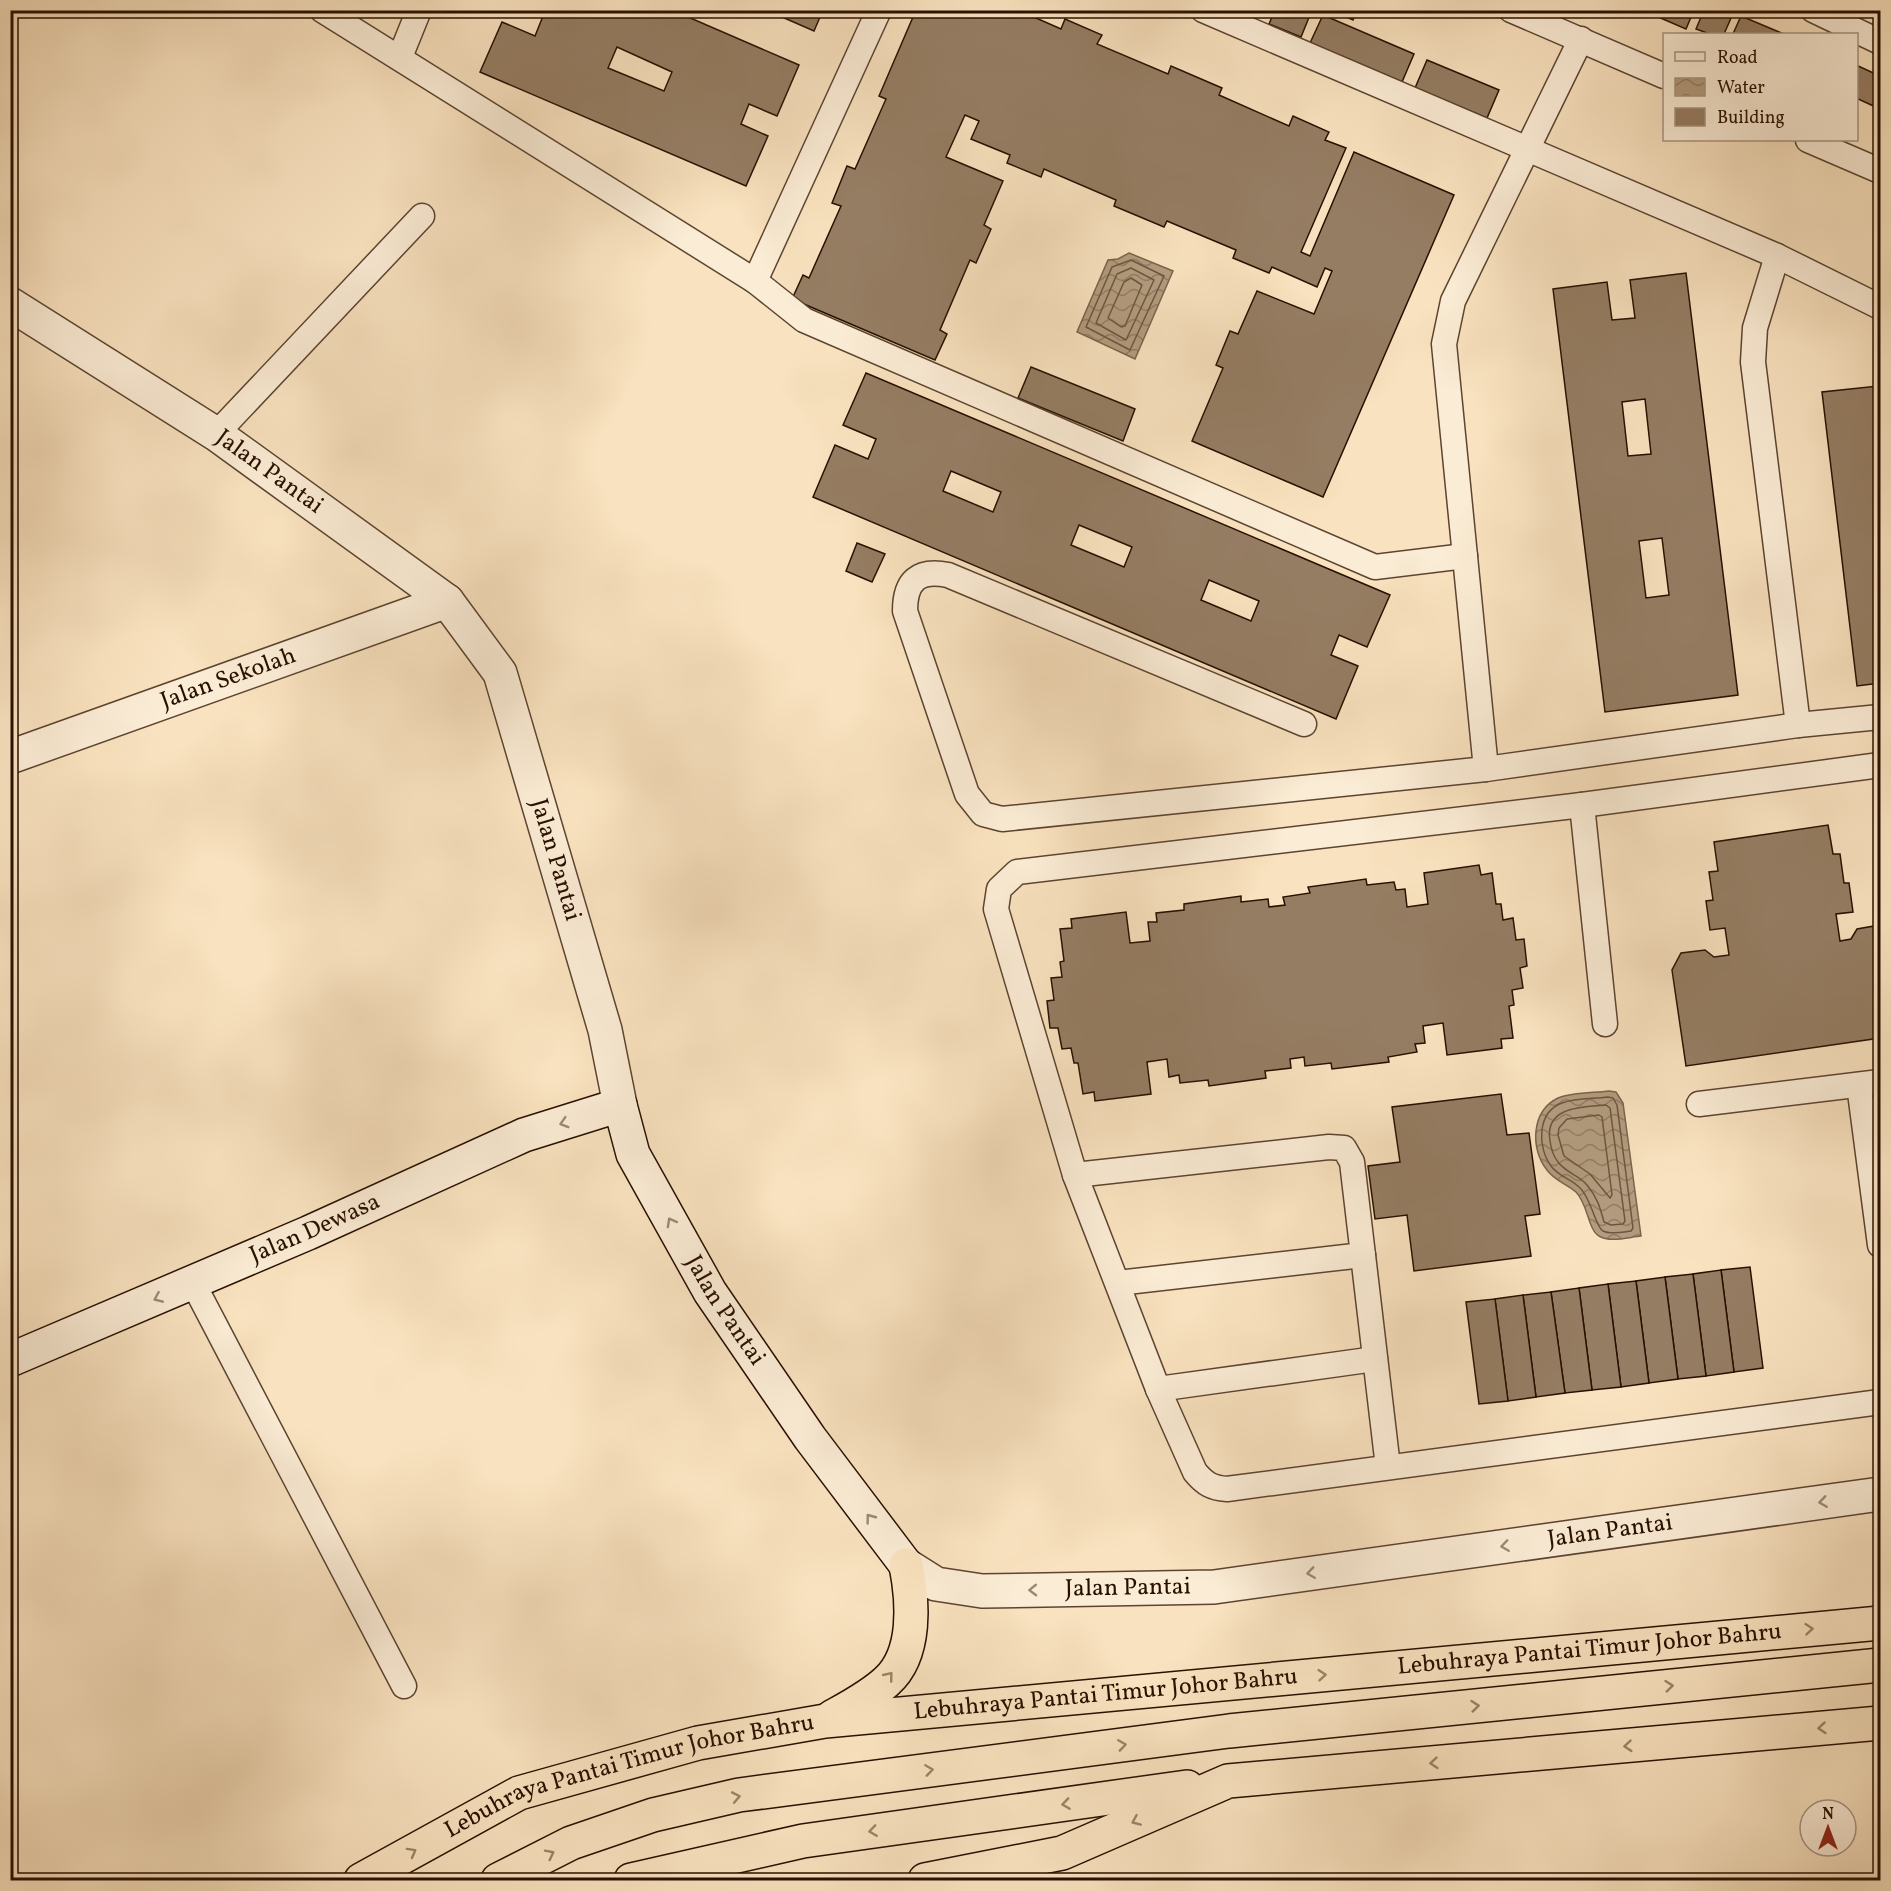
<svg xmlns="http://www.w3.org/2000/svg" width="1891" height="1891" viewBox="0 0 1891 1891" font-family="Vollkorn,serif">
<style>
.water{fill:url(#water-waves);stroke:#7b634c;stroke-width:1.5}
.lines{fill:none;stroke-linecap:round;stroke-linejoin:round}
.shore{stroke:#6d563f;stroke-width:1.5}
.building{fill:#957d63;stroke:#281000;stroke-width:1.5;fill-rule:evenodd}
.lane-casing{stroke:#5c4430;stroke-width:27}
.street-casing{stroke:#5c4430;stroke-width:36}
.secondary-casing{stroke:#281000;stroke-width:36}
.highway-casing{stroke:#281000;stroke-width:36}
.lane{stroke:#fbecd5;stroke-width:24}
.street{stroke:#fbecd5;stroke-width:33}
.secondary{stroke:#fbecd5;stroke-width:33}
.highway{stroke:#f9e2bf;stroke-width:33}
.oneway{stroke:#9c8975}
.oneway2{stroke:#9b8469}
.labels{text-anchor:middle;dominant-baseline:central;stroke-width:6;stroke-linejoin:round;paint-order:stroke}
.street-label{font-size:24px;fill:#281000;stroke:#fbecd5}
</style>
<defs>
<pattern id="water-waves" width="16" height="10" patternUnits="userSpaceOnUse" patternTransform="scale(1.5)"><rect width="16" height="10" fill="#b29b7e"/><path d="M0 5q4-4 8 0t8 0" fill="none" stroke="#917d65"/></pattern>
</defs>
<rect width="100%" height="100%" fill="#f9e2bf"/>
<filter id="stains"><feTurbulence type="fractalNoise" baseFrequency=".00333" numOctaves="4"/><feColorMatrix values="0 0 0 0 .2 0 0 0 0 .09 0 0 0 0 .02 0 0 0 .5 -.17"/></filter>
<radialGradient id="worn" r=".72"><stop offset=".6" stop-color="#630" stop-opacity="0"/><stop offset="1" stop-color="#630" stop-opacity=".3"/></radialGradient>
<g class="water">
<path d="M1129 253 1173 271 1135 359 1077 332 1108 260 1118 259Z"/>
<path d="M1609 1091 1616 1092 1623 1103 1641 1236C1629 1237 1610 1243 1599 1236 1588 1230 1588 1204 1576 1192 1567 1184 1555 1181 1547 1170 1530 1149 1531 1111 1558 1098 1573 1092 1593 1093 1609 1091Z"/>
</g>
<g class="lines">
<g class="shore">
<path d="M1131 260 1164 276 1130 350 1086 327 1112 267Z"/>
<path d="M1131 268 1154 280 1126 340 1096 323 1117 274Z"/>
<path d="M1131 278 1142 285 1125 326 1121 327 1108 318 1124 282Z"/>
<path d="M1608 1097 1613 1098 1617 1105 1633 1228 1631 1231C1623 1232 1611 1235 1603 1231 1596 1228 1591 1198 1580 1188 1572 1179 1559 1177 1551 1166 1537 1147 1537 1112 1562 1103 1576 1098 1593 1099 1608 1097Z"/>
<path d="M1606 1105 1610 1108 1625 1221 1623 1224 1611 1225 1604 1222C1600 1207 1597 1197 1587 1185 1579 1175 1566 1173 1558 1162 1553 1156 1551 1148 1550 1141 1544 1106 1583 1107 1606 1105Z"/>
<path d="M1599 1115 1602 1117 1612 1195 1610 1198 1590 1174 1564 1156 1558 1135 1559 1128 1567 1119Z"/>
</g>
</g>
<g class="building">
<path d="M531 10H672L799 65 777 116 749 104 741 124 768 136 746 186 480 72 502 22 535 36 543 16ZM617 47 672 72 664 91 608 68Z"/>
<path d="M766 10H823L814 31Z"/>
<path d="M916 10H1018L1061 29 1065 19 1102 35 1097 44 1168 74 1171 66 1222 88 1219 95 1289 126 1293 116 1329 132 1325 140 1346 148 1301 252 1310 256 1354 152 1454 195 1323 497 1192 441 1223 368 1216 365 1230 331 1238 334 1257 291 1314 314 1332 271 1325 268 1317 287 1272 267 1269 273 1233 258 1236 250 1167 221 1164 227 1114 206 1116 200 1044 169 1041 177 1007 163 1010 155 971 139 979 121 965 115 946 157 1003 181 984 225 991 229 976 263 970 260 940 330 947 334 935 360 792 299 803 275 809 278 841 206 832 203 847 166 855 169 886 99 879 96Z"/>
<path d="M1275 10H1312L1301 37 1269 24Z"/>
<path d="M1331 10H1357L1353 20Z"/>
<path d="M1642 10H1694L1686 29Z"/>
<path d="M1704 10H1714L1731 18 1724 34H1710L1696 29Z"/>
<path d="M1323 15 1414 54 1402 82 1310 43Z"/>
<path d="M1741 16 1784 34H1733Z"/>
<path d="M1427 60 1499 90 1487 118 1415 88Z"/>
<path d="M1856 65 1880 76V109L1856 98Z"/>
<path d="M1686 273 1738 695 1605 712 1553 289 1607 282 1612 320 1635 318 1630 280ZM1645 399 1651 454 1628 456 1622 402ZM1662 538 1669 595 1646 598 1639 541Z"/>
<path d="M1031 367 1135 409 1123 441 1018 398Z"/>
<path d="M866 373 1390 595 1367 647 1339 635 1331 655 1358 666 1336 719 813 497 835 445 868 459 876 439 843 425ZM951 471 1001 492 993 512 943 491ZM1079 525 1132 547 1124 567 1071 545ZM1209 580 1259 601 1251 621 1201 600Z"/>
<path d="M1878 386 1880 683 1857 686 1822 392Z"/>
<path d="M857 543 885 554 872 582 846 571Z"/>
<path d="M1828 825 1833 854H1840L1844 883H1849L1853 912 1836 914 1840 941 1851 939 1857 929 1880 925V1038L1686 1066 1672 970 1681 953 1705 950 1714 957 1729 955 1725 928 1710 930 1706 901 1713 900 1709 872 1718 871 1714 842Z"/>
<path d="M1479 865 1481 875 1492 873 1496 904H1501L1503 920 1513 918 1516 940 1524 939 1527 966 1520 968 1523 988 1512 990 1514 1005 1509 1006 1513 1038 1501 1039 1502 1048 1447 1055 1443 1023 1423 1026 1425 1043 1415 1044 1417 1052 1388 1057 1389 1062 1332 1069 1331 1063 1305 1066 1304 1057 1290 1059 1291 1068 1265 1071 1266 1078 1209 1086 1208 1080 1180 1083 1179 1075 1169 1077 1167 1059 1147 1062 1151 1094 1095 1101 1094 1092 1083 1094 1078 1063H1074L1071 1048 1062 1049 1058 1028H1050L1047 1001 1054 1000 1051 978 1062 977 1060 962 1064 961 1060 929 1072 928 1071 919 1126 912 1130 943 1150 941 1148 922H1157L1156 913 1184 910V904L1241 896V902L1268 899 1269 907 1285 905 1283 897 1310 893 1308 887 1366 879 1367 885 1394 882 1396 890 1405 889 1407 907 1428 904 1424 873Z"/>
<path d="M1501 1094 1507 1135 1529 1133 1540 1214 1525 1216 1531 1256 1414 1271 1407 1215 1375 1219 1368 1166 1400 1162 1392 1107Z"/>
<path d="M1750 1267 1763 1368 1734 1372 1721 1270Z"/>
<path d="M1721 1270 1734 1372 1706 1376 1693 1274Z"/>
<path d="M1693 1274 1706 1376 1678 1379 1665 1277Z"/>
<path d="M1665 1277 1678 1379 1649 1383 1636 1281Z"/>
<path d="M1636 1281 1649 1383 1621 1387 1608 1284Z"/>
<path d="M1608 1284 1621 1387 1592 1390 1579 1288Z"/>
<path d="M1579 1288 1592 1390 1565 1393 1551 1292Z"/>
<path d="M1551 1292 1565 1393 1536 1397 1523 1295Z"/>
<path d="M1523 1295 1536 1397 1508 1401 1495 1299Z"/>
<path d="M1495 1299 1508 1401 1479 1404 1466 1302Z"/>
</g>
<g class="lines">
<g class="lane-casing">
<g id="lane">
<path d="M322 10 755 281 804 320 1375 567 1465 556"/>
<path d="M1203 10 1777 256 1880 307"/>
<path d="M1511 10 1664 76"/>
<path d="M1813 10 1880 42"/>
<path d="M400 57 419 10"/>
<path d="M1808 140 1880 171"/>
<path d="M1777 256 1755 328 1753 362 1798 725"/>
<path d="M755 281 879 10"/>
<path d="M216 434 422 216"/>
<path d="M1304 724 948 575C918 569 905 581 905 611L967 794 983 814 1002 819 1486 769 1444 344 1453 301 1581 39"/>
<path d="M1880 765 1582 805 1017 872 999 889 996 909 1075 1175 1158 1389 1195 1472C1205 1484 1212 1488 1227 1489L1880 1402"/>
<path d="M1486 769 1798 725 1880 717"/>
<path d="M1582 805 1605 1024"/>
<path d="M1859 1085 1880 1245"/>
<path d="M1699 1104 1880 1082"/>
<path d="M1075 1175 1329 1147 1344 1148 1352 1162 1388 1467"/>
<path d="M193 1283 404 1686"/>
<path d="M1118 1283 1363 1255"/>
<path d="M1158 1389 1375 1359"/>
</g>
</g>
<g class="street-casing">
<g id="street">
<path id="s1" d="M10 304 216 434 447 601 500 673 605 1030 620 1105"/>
<path id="s2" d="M10 757 447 601"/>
<path id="s3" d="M906 1565 936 1584 982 1591 1214 1587 1880 1494"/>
</g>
</g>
<g class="secondary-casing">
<g id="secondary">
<path id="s4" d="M10 1360 308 1233 524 1135 620 1105 633 1154 710 1292 810 1438 906 1565"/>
</g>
</g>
<g class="highway-casing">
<g id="highway">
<path d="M832 1717C850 1707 871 1696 887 1681 917 1654 913 1601 906 1565"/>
<path id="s5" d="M361 1880 519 1793 698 1743 825 1721 1880 1623"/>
<path d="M498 1880 571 1843 653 1815 739 1795 1229 1731 1880 1665"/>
<path d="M631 1880 803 1841 1187 1787"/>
<path d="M925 1880 1062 1853 1228 1781 1880 1723"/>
</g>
</g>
<use href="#lane" class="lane"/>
<use href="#street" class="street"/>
<use href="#secondary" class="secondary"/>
<use href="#highway" class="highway"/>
</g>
<defs><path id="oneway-chevron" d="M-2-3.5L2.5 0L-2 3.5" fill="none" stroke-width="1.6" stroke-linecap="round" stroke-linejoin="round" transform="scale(1.5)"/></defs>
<g class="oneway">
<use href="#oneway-chevron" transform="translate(564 1123) rotate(163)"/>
<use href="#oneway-chevron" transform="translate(671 1222) rotate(-119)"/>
<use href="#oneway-chevron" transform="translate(158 1298) rotate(157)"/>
<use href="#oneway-chevron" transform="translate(1823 1502) rotate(172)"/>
<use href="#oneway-chevron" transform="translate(870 1518) rotate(-127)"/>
<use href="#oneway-chevron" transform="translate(1505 1546) rotate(172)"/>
<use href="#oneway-chevron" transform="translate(1311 1573) rotate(172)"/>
<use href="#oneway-chevron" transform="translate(1033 1590) rotate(179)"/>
</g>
<g class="oneway2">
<use href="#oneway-chevron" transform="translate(1809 1629) rotate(-5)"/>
<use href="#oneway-chevron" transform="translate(1322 1675) rotate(-5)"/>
<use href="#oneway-chevron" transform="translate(889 1676) rotate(-51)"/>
<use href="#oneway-chevron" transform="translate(1669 1686) rotate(-6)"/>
<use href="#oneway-chevron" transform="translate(1475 1706) rotate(-6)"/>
<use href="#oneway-chevron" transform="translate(1822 1728) rotate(175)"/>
<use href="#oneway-chevron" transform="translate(1122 1745) rotate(-8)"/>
<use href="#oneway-chevron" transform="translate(1628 1746) rotate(175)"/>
<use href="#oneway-chevron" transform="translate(1434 1763) rotate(175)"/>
<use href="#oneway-chevron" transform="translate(929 1770) rotate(-8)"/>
<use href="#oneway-chevron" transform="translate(736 1797) rotate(-11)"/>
<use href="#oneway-chevron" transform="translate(1066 1804) rotate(172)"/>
<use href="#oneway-chevron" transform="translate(1136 1821) rotate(156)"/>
<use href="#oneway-chevron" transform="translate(873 1831) rotate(172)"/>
<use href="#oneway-chevron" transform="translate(412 1852) rotate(-29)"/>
<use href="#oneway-chevron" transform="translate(550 1854) rotate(-27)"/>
</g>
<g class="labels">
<g class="street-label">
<text stroke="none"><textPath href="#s1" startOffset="309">Jalan Pantai</textPath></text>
<text stroke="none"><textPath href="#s2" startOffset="232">Jalan Sekolah</textPath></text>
<text stroke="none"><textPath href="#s1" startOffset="813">Jalan Pantai</textPath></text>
<text stroke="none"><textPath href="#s4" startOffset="332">Jalan Dewasa</textPath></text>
<text stroke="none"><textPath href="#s4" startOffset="894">Jalan Pantai</textPath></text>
<text stroke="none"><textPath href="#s3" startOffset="714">Jalan Pantai</textPath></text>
<text stroke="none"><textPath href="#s3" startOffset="228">Jalan Pantai</textPath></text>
<text stroke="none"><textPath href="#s5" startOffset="1263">Lebuhraya Pantai Timur Johor Bahru</textPath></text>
<text stroke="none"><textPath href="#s5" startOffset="777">Lebuhraya Pantai Timur Johor Bahru</textPath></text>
<text stroke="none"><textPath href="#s5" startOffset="291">Lebuhraya Pantai Timur Johor Bahru</textPath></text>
</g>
</g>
<rect width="1891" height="1891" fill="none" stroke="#f9e2bf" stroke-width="36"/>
<rect x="12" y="12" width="1867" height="1867" fill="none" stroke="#281000" stroke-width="3"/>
<rect x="18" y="18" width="1855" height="1855" fill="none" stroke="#281000" stroke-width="1.5"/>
<rect x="1663" y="33" width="195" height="108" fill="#fbecd5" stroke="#a79480" stroke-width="1.5"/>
<rect x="1675" y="52" width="30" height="9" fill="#fbecd5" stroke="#a79480" stroke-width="1.5"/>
<text x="1717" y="63" font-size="18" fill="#281000">Road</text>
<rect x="1675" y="78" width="30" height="18" fill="url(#water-waves)" stroke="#a79480" stroke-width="1.5"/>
<text x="1717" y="93" font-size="18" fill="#281000">Water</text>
<rect x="1675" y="108" width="30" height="18" fill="#957d63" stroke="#a79480" stroke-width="1.5"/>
<text x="1717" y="123" font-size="18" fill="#281000">Building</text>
<g transform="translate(1828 1828)"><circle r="28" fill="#fbecd5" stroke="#a79480" stroke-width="1.5"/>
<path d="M0-4.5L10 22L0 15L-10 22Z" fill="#8f2418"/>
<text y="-9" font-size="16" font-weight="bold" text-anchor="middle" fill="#281000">N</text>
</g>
<rect width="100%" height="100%" filter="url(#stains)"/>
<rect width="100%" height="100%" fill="url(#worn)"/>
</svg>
